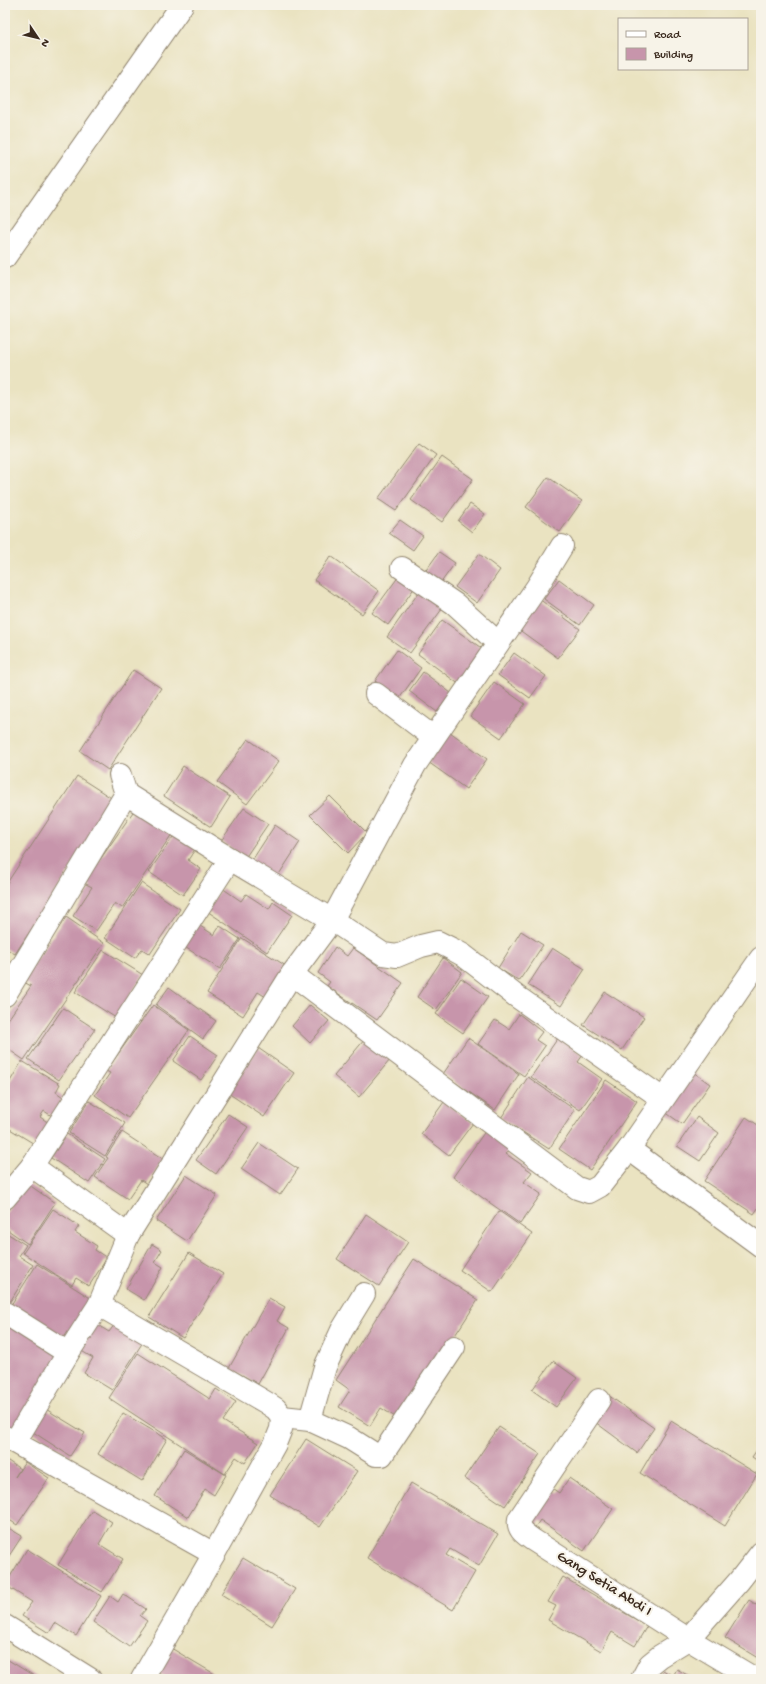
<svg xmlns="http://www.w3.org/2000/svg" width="766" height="1684" viewBox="0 0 766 1684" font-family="'Gochi Hand',sans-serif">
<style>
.building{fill:#c795ab}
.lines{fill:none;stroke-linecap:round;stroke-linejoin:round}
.minor-casing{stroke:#928670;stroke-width:24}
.minor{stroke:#fff;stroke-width:22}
.labels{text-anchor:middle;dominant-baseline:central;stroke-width:4;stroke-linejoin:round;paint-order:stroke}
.street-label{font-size:15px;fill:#3b2a1e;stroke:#f7f3e8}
</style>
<rect width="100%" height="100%" fill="#f7f3e8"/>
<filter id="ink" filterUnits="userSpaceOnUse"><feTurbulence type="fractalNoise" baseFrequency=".025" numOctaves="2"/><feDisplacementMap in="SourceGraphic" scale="8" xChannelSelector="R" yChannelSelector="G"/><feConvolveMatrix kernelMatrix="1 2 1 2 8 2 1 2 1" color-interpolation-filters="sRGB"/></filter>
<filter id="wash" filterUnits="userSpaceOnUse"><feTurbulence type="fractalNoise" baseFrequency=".012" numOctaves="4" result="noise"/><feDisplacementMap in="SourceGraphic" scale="16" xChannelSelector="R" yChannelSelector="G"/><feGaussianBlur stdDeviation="0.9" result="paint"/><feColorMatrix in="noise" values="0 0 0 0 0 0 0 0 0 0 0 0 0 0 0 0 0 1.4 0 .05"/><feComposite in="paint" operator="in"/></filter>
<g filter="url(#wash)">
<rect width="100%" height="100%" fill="#eae3c1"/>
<g id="blocks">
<g class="building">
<path d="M419 443 436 455 396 511 378 499Z"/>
<path d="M442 457 473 479 442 522 411 500Z"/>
<path d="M548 477 582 501 560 532 526 507Z"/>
<path d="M470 504 485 514 472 532 458 521Z"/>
<path d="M400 520 423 536 413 550 389 533Z"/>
<path d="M439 552 455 563 440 584 424 573Z"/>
<path d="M479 554 500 570 477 603 455 587Z"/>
<path d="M331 556 379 591 362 614 314 580Z"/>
<path d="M399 576 415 587 388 625 372 613Z"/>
<path d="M559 579 594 605 580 625 544 599Z"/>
<path d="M419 592 442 609 410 653 387 637Z"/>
<path d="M539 599 580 629 558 658 518 629Z"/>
<path d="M442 620 484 650 460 685 418 654Z"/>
<path d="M397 650 421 668 399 699 375 681Z"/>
<path d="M514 653 546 676 530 698 498 675Z"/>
<path d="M133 670 161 688 108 770 80 751Z"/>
<path d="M423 672 451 693 437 712 409 691Z"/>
<path d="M494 682 525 704 501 738 470 716Z"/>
<path d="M450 732 487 759 466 789 428 762Z"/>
<path d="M248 739 279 761 247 804 217 782Z"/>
<path d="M183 766 230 797 211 827 164 796Z"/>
<path d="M77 776 116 801 15 954 5 948V886Z"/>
<path d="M330 796 367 833 348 853 310 815Z"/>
<path d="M244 808 268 824 245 858 221 841Z"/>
<path d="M135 809 172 834 122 908 115 903 96 931 73 916 92 887 84 883Z"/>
<path d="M275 825 300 842 274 882 249 865Z"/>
<path d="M175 834 196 848 188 860 201 869 183 895 149 872Z"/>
<path d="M141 883 180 909 150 954 142 949 135 958 105 938Z"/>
<path d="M222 888 241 901 246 894 269 909 273 902 292 915 267 952 207 911Z"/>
<path d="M66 917 104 943 24 1060 5 1047V1024L31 986 22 981Z"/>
<path d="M197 924 214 935 220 926 240 939 220 969 183 946Z"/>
<path d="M521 931 543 945 519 981 498 968Z"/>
<path d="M242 938 286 966 266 997 258 992 243 1016 207 993Z"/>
<path d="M335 947 347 956 353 948 403 983 377 1020 327 986 330 982 318 973Z"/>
<path d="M552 948 585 969 561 1006 528 985Z"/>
<path d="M103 950 143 975 116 1018 75 992Z"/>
<path d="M443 958 462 972 436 1010 417 997Z"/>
<path d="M461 978 488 997 463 1033 436 1014Z"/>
<path d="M169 987 216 1021 203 1039 156 1005Z"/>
<path d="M605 992 644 1017 622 1050 583 1025Z"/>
<path d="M153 1005 189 1030 128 1118 95 1095 110 1073 106 1071Z"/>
<path d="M310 1005 329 1021 310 1043 292 1026Z"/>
<path d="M63 1008 95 1029 59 1080 28 1059Z"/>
<path d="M519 1014 542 1032 536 1040 545 1046 524 1076 478 1044 495 1020 509 1029Z"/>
<path d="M190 1036 218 1055 201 1080 173 1061Z"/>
<path d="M468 1038 519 1074 495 1110 443 1074Z"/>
<path d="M558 1038 583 1055 578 1062 602 1079 580 1110 531 1077Z"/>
<path d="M365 1039 390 1060 359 1097 334 1076Z"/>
<path d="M258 1048 294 1073 264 1117 228 1093Z"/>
<path d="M22 1061 60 1084 56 1092 63 1097 52 1116 44 1111 40 1117 49 1123 36 1145 5 1126V1090Z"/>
<path d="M686 1067 710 1084 682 1124 658 1107Z"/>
<path d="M528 1077 575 1110 549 1149 501 1118Z"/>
<path d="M606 1080 637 1101 590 1170 559 1149Z"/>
<path d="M89 1101 125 1123 105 1156 69 1133Z"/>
<path d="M444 1102 473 1123 449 1155 421 1134Z"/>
<path d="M228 1114 248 1127 216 1174 196 1160Z"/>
<path d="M697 1117 719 1133 700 1161 677 1146Z"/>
<path d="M746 1117 761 1127V1204L754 1214 704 1181Z"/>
<path d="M486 1130 511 1148 506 1154 532 1172 524 1182 541 1194 520 1224 453 1177Z"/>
<path d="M122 1132 163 1159 147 1184 141 1180 128 1199 95 1177 108 1158 106 1157Z"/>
<path d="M67 1134 105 1159 89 1183 51 1158Z"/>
<path d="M259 1143 298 1169 280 1195 241 1169Z"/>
<path d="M186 1175 217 1195 187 1241 156 1221Z"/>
<path d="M25 1182 55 1203 28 1244 5 1228V1214Z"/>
<path d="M53 1209 79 1226 75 1232 97 1246 95 1250 107 1258 89 1286 76 1278 72 1285 23 1253Z"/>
<path d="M499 1211 532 1234 492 1292 460 1270Z"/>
<path d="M366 1214 408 1242 379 1286 337 1259Z"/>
<path d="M5 1232 26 1245 19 1256 33 1265 6 1308 5 1307Z"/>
<path d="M152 1244 162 1250 155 1262 163 1267 144 1300 126 1289Z"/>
<path d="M189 1253 223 1274 183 1338 149 1317Z"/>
<path d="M414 1259 478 1300 400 1420 381 1408 370 1426 339 1407 350 1390 336 1380Z"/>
<path d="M37 1264 95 1301 67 1345 9 1308Z"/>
<path d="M269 1298 285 1307 277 1321 289 1328 258 1384 229 1368Z"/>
<path d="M5 1318 61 1353 10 1435 5 1431Z"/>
<path d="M96 1324 109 1332 115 1324 143 1342 112 1390 84 1373 93 1358 80 1350Z"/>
<path d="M138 1353 210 1399 216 1389 236 1402 223 1421 258 1443 245 1463 236 1457 225 1474 109 1398Z"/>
<path d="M553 1361 577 1378 556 1407 532 1390Z"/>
<path d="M608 1395 654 1428 637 1453 591 1419Z"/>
<path d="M44 1408 85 1433 70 1456 30 1430Z"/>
<path d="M123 1413 167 1439 142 1481 98 1454Z"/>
<path d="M671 1421 757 1474 725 1526 640 1473Z"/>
<path d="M499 1427 540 1454 505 1506 464 1478Z"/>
<path d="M306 1439 357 1471 320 1527 270 1495Z"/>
<path d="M761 1444V1463L752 1457Z"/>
<path d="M184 1449 226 1475 214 1495 205 1489 188 1517 155 1496Z"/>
<path d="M5 1459 20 1469 15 1477 25 1462 49 1478 17 1525 5 1517Z"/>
<path d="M569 1478 613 1509 584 1551 540 1520 534 1529 521 1520 546 1484 559 1493Z"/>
<path d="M411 1483 498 1534 479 1566 450 1549 446 1555 475 1572 453 1610 367 1558Z"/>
<path d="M92 1510 112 1522 99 1544 123 1559 102 1592 58 1565Z"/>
<path d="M5 1526 22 1536 5 1562Z"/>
<path d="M27 1549 101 1596 76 1636 55 1623 49 1633 22 1616 32 1602 5 1585Z"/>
<path d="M243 1558 295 1589 272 1626 221 1594Z"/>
<path d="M563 1577 647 1626 635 1646 612 1632 601 1651 548 1620 556 1606 548 1602Z"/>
<path d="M123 1594 146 1609 140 1616 147 1621 129 1647 93 1622 110 1596 118 1602Z"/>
<path d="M749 1600 761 1608V1660L725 1638Z"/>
<path d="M171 1648 223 1679H169L157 1672Z"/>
<path d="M5 1658 39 1679H5Z"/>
<path d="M677 1669 694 1679H657L663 1670 673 1676Z"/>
</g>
</g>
</g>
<g filter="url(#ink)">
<use href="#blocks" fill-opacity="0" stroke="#928670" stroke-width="1"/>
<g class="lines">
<g class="minor-casing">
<g id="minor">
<path d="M5 257 182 5"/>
<path d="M402 568 455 604 498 643"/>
<path d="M376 694 433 737"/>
<path d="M120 775 126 794"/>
<path d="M292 974 577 1188 589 1192 600 1186 629 1149 761 958"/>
<path d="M5 995 126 794 230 859 332 920 383 954 397 956 421 946 438 942 452 949 463 955 516 996 663 1099"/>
<path d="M629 1149 761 1246"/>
<path d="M5 1198 32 1166"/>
<path d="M128 1235 32 1166 230 859"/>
<path d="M5 1313 68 1353"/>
<path d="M599 1400 519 1519C517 1530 525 1534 533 1540L688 1639 755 1679"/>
<path d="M282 1417 310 1420 349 1438 376 1455H382L454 1347"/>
<path d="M310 1420 325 1367 342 1330 364 1294"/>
<path d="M5 1437 214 1554"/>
<path d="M15 1442 68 1353 99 1305"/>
<path d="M5 1626 90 1679"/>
<path d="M142 1679 214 1554 275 1444 281 1429 282 1417 276 1409 267 1403 99 1305 128 1235 292 974 332 920 415 765 537 587 562 546"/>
<path d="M642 1679 650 1664 660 1656 688 1639 739 1581 761 1553"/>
</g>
</g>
<use href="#minor" class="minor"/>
</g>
</g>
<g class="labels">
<g class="street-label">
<text transform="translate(604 1584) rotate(32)">Gang Setia Abdi I</text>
</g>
</g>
<rect width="766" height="1684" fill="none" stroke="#f7f3e8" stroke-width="20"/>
<rect x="618" y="18" width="130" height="52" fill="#f7f3e8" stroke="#aca397"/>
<rect x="626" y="31" width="20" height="6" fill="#ffffff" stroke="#aca397"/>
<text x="654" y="38" font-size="12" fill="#3b2a1e">Road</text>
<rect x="626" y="48" width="20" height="12" fill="#c795ab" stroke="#aca397"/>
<text x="654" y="58" font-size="12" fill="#3b2a1e">Building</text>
<g transform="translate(38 38) rotate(125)" stroke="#f7f3e8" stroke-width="3" paint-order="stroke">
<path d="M0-3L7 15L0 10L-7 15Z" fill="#3b2a1e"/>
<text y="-6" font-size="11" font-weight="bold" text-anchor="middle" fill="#3b2a1e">N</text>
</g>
</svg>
